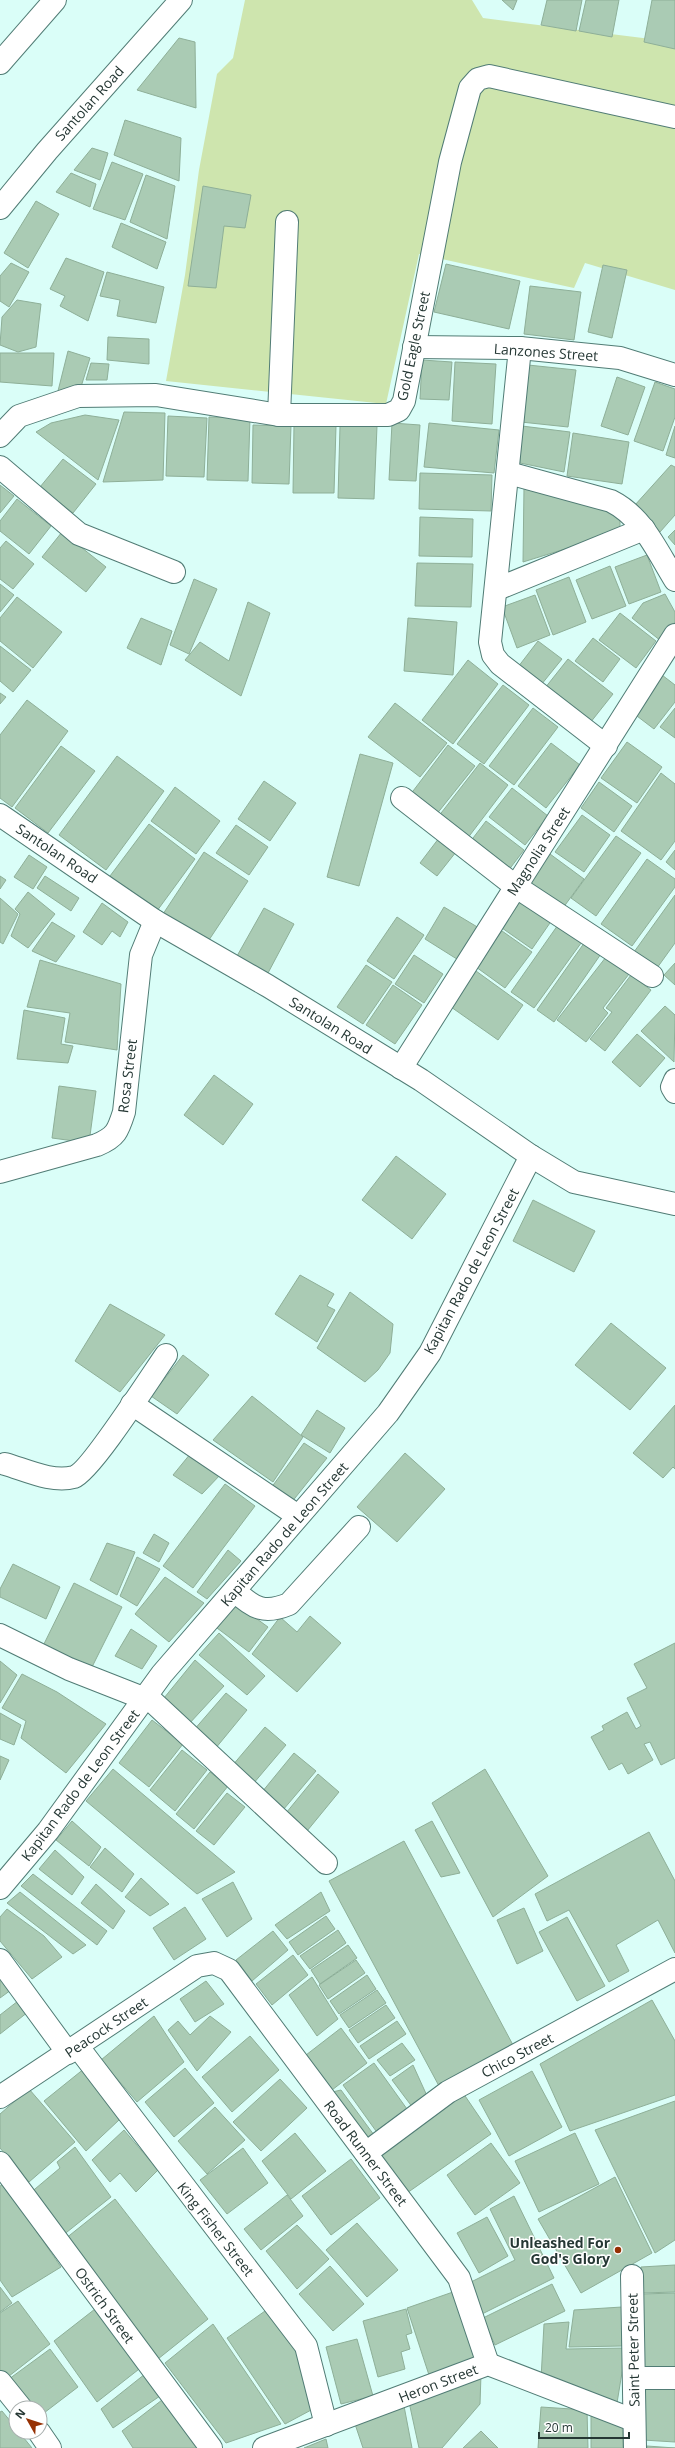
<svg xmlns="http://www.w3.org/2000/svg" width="675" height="2448" viewBox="0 0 675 2448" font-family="'Open Sans',sans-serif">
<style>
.green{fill:#cee5ae}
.building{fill:#aacbb4;stroke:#8eaf98}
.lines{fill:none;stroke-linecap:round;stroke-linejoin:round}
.minor-casing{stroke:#517c75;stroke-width:24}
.highway-casing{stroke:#517c75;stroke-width:24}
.minor{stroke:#fff;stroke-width:22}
.highway{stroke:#fff;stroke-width:22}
.poi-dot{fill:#963104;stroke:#fff;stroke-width:1.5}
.labels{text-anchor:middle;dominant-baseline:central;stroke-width:3;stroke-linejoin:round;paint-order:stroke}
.street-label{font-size:14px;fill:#253734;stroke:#fff}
.poi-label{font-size:14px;font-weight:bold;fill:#253734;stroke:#fff;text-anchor:end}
</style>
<rect width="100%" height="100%" fill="#dafef8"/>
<path class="green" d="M245 0H472L483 18 675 42V290L585 263 574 288 419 254 386 404 166 381 185 275 199 170 217 74 233 58Z"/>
<g class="building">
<path d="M502 0H517L513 10Z"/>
<path d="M547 0H582L576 31 541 25Z"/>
<path d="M586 0H619L612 37 579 31Z"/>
<path d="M652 0H675V49L644 42Z"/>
<path d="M179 38 195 42 196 108 137 90Z"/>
<path d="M125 120 181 138 179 181 114 155Z"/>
<path d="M92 148 108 153 100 180 74 170Z"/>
<path d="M112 162 143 174 125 220 93 209Z"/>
<path d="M71 173 96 184 90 207 56 192Z"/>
<path d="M146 175 175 186 167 239 130 222Z"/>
<path d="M203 186 251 195 245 228 224 226 216 288 188 286Z"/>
<path d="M36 201 59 214 28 268 4 253Z"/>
<path d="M121 223 166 242 157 269 112 247Z"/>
<path d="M66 258 104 272 88 321 60 306 65 296 50 289Z"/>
<path d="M11 263 29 272 9 307 0 301V276Z"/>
<path d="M446 264 520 281 509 329 434 312Z"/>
<path d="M603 265 627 270 612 338 588 332Z"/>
<path d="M107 272 164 287 156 323 117 316 120 300 100 296Z"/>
<path d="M530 286 581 292 574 340 524 334Z"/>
<path d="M17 300 41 304 36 347 18 352 0 345 2 317Z"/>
<path d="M108 337 149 339V364L107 360Z"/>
<path d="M68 351 90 358 80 390 58 391Z"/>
<path d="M0 353H54L52 386 0 382Z"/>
<path d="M422 360 452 362 449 400 420 399Z"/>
<path d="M455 362 496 364 492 424 452 421Z"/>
<path d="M91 363 109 364 107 380H86Z"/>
<path d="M528 365 576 370 568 427 521 422Z"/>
<path d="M617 377 645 387 628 435 601 426Z"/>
<path d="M655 382 675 389V417L663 451 634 441Z"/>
<path d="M124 412 165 413 163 480 103 482Z"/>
<path d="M85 415 119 420 98 480 36 432 51 423Z"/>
<path d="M168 416 207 418 204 477 166 476Z"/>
<path d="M209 417 250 418 248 481 207 480Z"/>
<path d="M392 423 420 425 416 481 389 480Z"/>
<path d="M429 423 499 430 494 473 424 467Z"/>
<path d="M294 424 336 426 334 493H293Z"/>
<path d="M253 425 291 426 289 484 252 483Z"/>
<path d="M340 426H377L374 499 338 498Z"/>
<path d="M522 426 570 432 564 472 520 463Z"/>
<path d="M675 426V458L666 455Z"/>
<path d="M573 433 629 442 622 484 567 476Z"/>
<path d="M63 459 96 484 73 513 40 487Z"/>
<path d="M671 465 675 467V515L660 532 635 505Z"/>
<path d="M420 473 492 475 491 511 419 509Z"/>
<path d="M0 485 14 496 0 513Z"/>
<path d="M524 487 620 512V532L523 562Z"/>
<path d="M17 499 51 526 29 554 0 531V521Z"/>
<path d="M420 517 473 519 472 557 419 556Z"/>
<path d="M675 530V545L668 537Z"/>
<path d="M62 532 106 567 86 592 42 557Z"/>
<path d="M6 541 34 564 13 589 0 579V548Z"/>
<path d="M647 555 661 592 629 604 615 567Z"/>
<path d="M417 563 473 564 471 607 415 606Z"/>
<path d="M610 566 626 606 592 619 576 580Z"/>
<path d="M569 577 586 622 553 635 536 590Z"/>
<path d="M194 579 217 589 189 654 170 645Z"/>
<path d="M0 584 14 595 0 612Z"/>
<path d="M665 594 675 612V622L661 641 632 618 643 603Z"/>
<path d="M535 595 550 635 517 648 502 607Z"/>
<path d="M17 597 62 632 33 668 0 641V618Z"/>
<path d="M248 602 270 613 241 696 185 660 200 642 229 661Z"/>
<path d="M620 613 656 641 636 668 599 640Z"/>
<path d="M141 618 172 631 161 665 127 648Z"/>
<path d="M408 618 457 622 453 675 404 671Z"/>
<path d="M593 638 620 659 603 682 575 661Z"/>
<path d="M538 641 562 659 541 685 518 667Z"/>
<path d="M0 646 31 670 13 692 0 681Z"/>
<path d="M568 659 613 694 590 723 545 688Z"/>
<path d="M468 660 498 684 453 744 422 720Z"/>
<path d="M662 675 675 685V702L654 729 633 713Z"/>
<path d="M503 685 529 705 484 764 457 744Z"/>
<path d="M0 693 6 697 0 704Z"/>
<path d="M27 700 68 731 12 807 0 798V735Z"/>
<path d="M395 703 447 743 420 777 368 737Z"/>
<path d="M533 708 558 727 514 785 489 766Z"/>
<path d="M675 708V738L660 727Z"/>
<path d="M627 742 662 767 637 803 601 778Z"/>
<path d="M551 743 580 765 546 808 518 786Z"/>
<path d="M448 745 475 766 436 815 410 795Z"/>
<path d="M61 746 95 771 48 833 15 808Z"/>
<path d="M360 754 393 763 359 886 327 877Z"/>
<path d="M117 756 164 791 106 870 59 835Z"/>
<path d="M480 763 508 785 467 839 438 817Z"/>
<path d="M661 773 675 784V841L661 860 621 831Z"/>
<path d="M264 781 296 803 270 841 238 819Z"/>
<path d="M599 782 632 806 614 832 581 808Z"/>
<path d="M175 787 220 821 196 854 151 821Z"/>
<path d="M512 788 548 816 525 845 489 817Z"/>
<path d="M582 815 610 835 584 872 555 852Z"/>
<path d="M486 821 524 850 508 871 470 842Z"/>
<path d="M149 824 195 859 154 915 107 880Z"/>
<path d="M236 825 268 847 249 875 216 853Z"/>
<path d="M616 836 641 853 596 916 571 898Z"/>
<path d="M439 838 456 852 437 876 420 863Z"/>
<path d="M675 850V870L666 862Z"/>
<path d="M204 852 248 881 207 943 163 914Z"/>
<path d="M550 854 584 879 563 908 529 884Z"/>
<path d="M29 855 47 867 33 889 14 877Z"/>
<path d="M647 859 675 879V887L632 946 601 924Z"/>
<path d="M0 876 6 880 0 889Z"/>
<path d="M45 876 79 898 71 911 37 888Z"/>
<path d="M28 892 55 914 28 948 11 936 20 914 15 909Z"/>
<path d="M675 895V943L657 968 634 952Z"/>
<path d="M0 898 18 914 3 944 0 942Z"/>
<path d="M522 899 552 920 532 949 502 928Z"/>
<path d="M102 903 128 922 120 937 112 931 102 945 83 932Z"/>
<path d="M444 907 479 928 460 961 425 939Z"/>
<path d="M264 908 294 924 268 973 237 956Z"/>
<path d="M397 917 424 935 394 979 367 961Z"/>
<path d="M52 922 75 936 56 962 32 951Z"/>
<path d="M560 922 584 939 534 1008 511 992Z"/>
<path d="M502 931 532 952 505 988 476 967Z"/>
<path d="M587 939 603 951 554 1022 537 1010Z"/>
<path d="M414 955 443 974 424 1003 395 984Z"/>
<path d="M606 957 629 974 603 1008 608 1013 586 1042 557 1020Z"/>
<path d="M40 960 121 984 117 1050 65 1042 70 1013 27 1007Z"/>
<path d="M675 963V985L664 975Z"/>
<path d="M366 965 392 982 363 1024 337 1007Z"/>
<path d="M476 971 523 1005 498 1040 451 1007Z"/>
<path d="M631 975 651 990 605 1051 590 1039 612 1012 606 1008Z"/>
<path d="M393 985 422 1005 395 1044 366 1025Z"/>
<path d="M665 1006 675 1015 674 1062 641 1031Z"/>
<path d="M24 1010 65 1018 61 1044 73 1046 68 1063 17 1059Z"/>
<path d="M637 1034 665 1058 640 1087 612 1062Z"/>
<path d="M214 1075 253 1104 223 1145 184 1115Z"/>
<path d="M59 1086 96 1091 89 1143 52 1138Z"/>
<path d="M396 1156 446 1194 412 1239 362 1200Z"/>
<path d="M533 1200 595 1231 574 1272 513 1241Z"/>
<path d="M300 1275 334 1294 327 1306 335 1310 317 1342 275 1314Z"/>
<path d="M350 1292 393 1324 390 1353 378 1370 365 1382 317 1348Z"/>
<path d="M110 1304 165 1335 120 1392 75 1361Z"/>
<path d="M611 1323 666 1368 630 1410 575 1365Z"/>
<path d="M183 1355 209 1375 177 1414 151 1396Z"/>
<path d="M252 1396 303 1437 273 1482 213 1440Z"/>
<path d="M675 1405V1469L673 1467 663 1478 633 1453Z"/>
<path d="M317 1410 345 1428 330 1453 301 1435Z"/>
<path d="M304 1443 327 1458 291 1503 271 1488Z"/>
<path d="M191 1453 221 1474 202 1494 173 1475Z"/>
<path d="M405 1453 445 1489 397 1542 357 1507Z"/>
<path d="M225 1484 255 1506 193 1588 163 1566Z"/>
<path d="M154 1534 169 1543 159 1562 143 1553Z"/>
<path d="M107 1543 135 1552 117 1595 90 1580Z"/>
<path d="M228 1550 241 1561 207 1599 197 1592Z"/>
<path d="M137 1557 160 1569 137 1606 120 1596Z"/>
<path d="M13 1564 60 1587 46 1619 0 1597V1589Z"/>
<path d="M165 1577 204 1603 169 1642 135 1614Z"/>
<path d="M74 1583 122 1607 89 1673 41 1650Z"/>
<path d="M235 1603 268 1627 249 1652 217 1628Z"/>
<path d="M310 1616 341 1643 297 1692 252 1654 280 1617 297 1632Z"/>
<path d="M131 1629 157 1646 142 1669 115 1656Z"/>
<path d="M219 1633 265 1676 247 1695 199 1655Z"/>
<path d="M675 1643V1758L661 1765 650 1742 644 1744 653 1760 628 1774 622 1763 609 1770 591 1737 604 1730 602 1726 627 1712 636 1729 641 1726 627 1698 647 1688 634 1664Z"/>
<path d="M195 1660 224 1686 188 1725 164 1698Z"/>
<path d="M0 1661 17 1675 0 1703Z"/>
<path d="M22 1674 57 1692 106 1724 66 1773 21 1738 26 1721 2 1708Z"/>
<path d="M226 1693 247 1710 215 1749 193 1731Z"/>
<path d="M0 1713 21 1725 14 1745 0 1739Z"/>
<path d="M152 1720 183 1744 149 1787 119 1763Z"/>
<path d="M265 1727 286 1745 253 1784 232 1766Z"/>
<path d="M182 1750 207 1770 175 1811 150 1790Z"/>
<path d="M294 1753 316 1771 283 1810 262 1792Z"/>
<path d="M0 1756 9 1760 0 1780Z"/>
<path d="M113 1769 235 1872 197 1894 86 1801Z"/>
<path d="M485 1769 548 1876 493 1917 432 1803Z"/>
<path d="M210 1772 228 1786 194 1829 176 1814Z"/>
<path d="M318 1774 339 1792 307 1831 286 1813Z"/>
<path d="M227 1793 245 1807 214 1845 196 1831Z"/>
<path d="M72 1821 101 1847 89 1866 56 1840Z"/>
<path d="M432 1821 460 1873 441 1877 415 1830Z"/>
<path d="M649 1832 675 1881V1953L658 1920 616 1945 629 1971 609 1982 569 1910 547 1921 535 1894Z"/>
<path d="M404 1841 513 2045 439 2086 329 1881Z"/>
<path d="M105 1848 134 1874 122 1892 90 1867Z"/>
<path d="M55 1850 84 1877 72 1895 39 1869Z"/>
<path d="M33 1874 107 1931 97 1945 21 1886Z"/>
<path d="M141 1878 169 1904 150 1916 125 1897Z"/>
<path d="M233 1882 252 1919 227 1937 202 1899Z"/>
<path d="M96 1884 125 1911 113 1929 81 1903Z"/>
<path d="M20 1892 86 1945 73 1954 7 1903Z"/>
<path d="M321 1892 330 1911 287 1939 275 1925Z"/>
<path d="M185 1907 206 1939 174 1960 153 1928Z"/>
<path d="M524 1908 543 1951 517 1964 497 1920Z"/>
<path d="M7 1909 44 1936 62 1957 32 1979 0 1941V1917Z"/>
<path d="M326 1916 335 1929 298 1955 289 1942Z"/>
<path d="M567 1917 605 1986 577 2001 539 1932Z"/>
<path d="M338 1930 346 1943 310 1969 300 1956Z"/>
<path d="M273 1931 288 1950 252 1981 236 1960Z"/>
<path d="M348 1945 357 1958 320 1984 311 1970Z"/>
<path d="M293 1955 308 1975 272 2005 256 1984Z"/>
<path d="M356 1960 365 1973 328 1999 319 1985Z"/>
<path d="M367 1975 376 1989 339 2014 330 2001Z"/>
<path d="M0 1977 11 1990 0 1998Z"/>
<path d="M312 1977 338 2019 317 2036 289 1995Z"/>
<path d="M206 1981 224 2004 195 2022 180 1999Z"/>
<path d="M377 1990 386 2003 349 2028 340 2015Z"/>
<path d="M652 2000 675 2041V2095L570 2131 540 2064Z"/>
<path d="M18 2001 28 2012 0 2034V2015Z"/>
<path d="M386 2005 395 2018 358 2043 349 2030Z"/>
<path d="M154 2016 184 2062 137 2102 101 2060Z"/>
<path d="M210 2016 231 2032 197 2071 168 2030 178 2021 190 2035Z"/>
<path d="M397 2021 406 2034 369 2059 360 2046Z"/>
<path d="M341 2028 367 2063 332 2090 306 2055Z"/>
<path d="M250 2036 279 2070 232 2112 202 2077Z"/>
<path d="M402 2043 415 2060 390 2076 377 2060Z"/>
<path d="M374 2063 407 2109 376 2131 343 2085Z"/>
<path d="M413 2065 428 2098 413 2108 392 2080Z"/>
<path d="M85 2068 119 2120 86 2151 44 2101Z"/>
<path d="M185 2068 214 2103 174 2137 145 2102Z"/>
<path d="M532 2071 562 2127 509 2156 479 2100Z"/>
<path d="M280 2079 307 2108 261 2151 233 2122Z"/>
<path d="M29 2089 75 2142 29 2182 0 2148V2114Z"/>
<path d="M341 2090 374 2135 366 2143 328 2093Z"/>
<path d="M461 2090 491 2134 407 2193 377 2149Z"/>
<path d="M675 2101V2240L655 2253 595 2130Z"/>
<path d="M215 2107 245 2140 207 2174 178 2141Z"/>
<path d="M124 2130 158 2170 136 2192 120 2173 110 2182 92 2160Z"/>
<path d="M295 2133 326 2171 291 2199 262 2161Z"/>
<path d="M575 2133 599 2184 539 2212 515 2161Z"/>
<path d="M491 2143 520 2183 475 2215 447 2175Z"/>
<path d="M75 2147 111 2197 62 2236 29 2194 60 2168 57 2162Z"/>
<path d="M243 2148 268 2183 227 2214 200 2180Z"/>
<path d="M351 2159 380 2198 331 2235 302 2196Z"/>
<path d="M615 2177 652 2253 581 2293 538 2219Z"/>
<path d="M4 2184 61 2267 12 2297 0 2280V2186Z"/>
<path d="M287 2195 303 2216 261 2250 244 2229Z"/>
<path d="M514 2196 554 2278 482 2314 467 2284 515 2260 490 2209Z"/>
<path d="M115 2199 208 2319 158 2359 65 2239Z"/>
<path d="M487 2217 508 2256 479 2273 457 2233Z"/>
<path d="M357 2223 398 2270 367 2297 326 2250Z"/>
<path d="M297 2225 329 2259 297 2289 266 2251Z"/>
<path d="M675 2265V2292L642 2293 641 2267Z"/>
<path d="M330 2266 364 2304 333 2331 299 2294Z"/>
<path d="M552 2284 565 2311 495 2345 483 2318Z"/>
<path d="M0 2287 12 2303 0 2312Z"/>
<path d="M453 2292 476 2360 429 2375 407 2308Z"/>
<path d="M675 2293V2372L644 2373 642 2294Z"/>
<path d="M18 2301 50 2344 4 2380 0 2374V2313Z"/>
<path d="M622 2307V2346L569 2347 574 2310Z"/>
<path d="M95 2309 143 2366 97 2402 54 2341Z"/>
<path d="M406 2309 412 2333 406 2335 410 2349 401 2352 405 2369 378 2377 363 2321Z"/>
<path d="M265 2311 299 2350 313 2409 285 2424 227 2338Z"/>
<path d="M569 2322 566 2349 626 2348 617 2403 541 2379 544 2324Z"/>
<path d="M213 2324 281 2424 226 2443 165 2363Z"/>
<path d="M357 2339 373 2396 341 2404 326 2347Z"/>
<path d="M50 2349 78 2387 40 2416V2408H30L9 2379Z"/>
<path d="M145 2374 160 2396 113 2428 101 2409Z"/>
<path d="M481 2374 480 2404 442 2448H419L409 2402Z"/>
<path d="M640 2385 675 2386V2442L643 2440Z"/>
<path d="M162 2400 202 2448H133L122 2431Z"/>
<path d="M404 2406 412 2448H363L355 2424Z"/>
<path d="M541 2407 587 2410 588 2448H538Z"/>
<path d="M2 2411 16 2428V2432H19L32 2448H0V2412Z"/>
<path d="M591 2413 622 2419 623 2448H591Z"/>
<path d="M481 2431 498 2448H463Z"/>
<path d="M326 2439 328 2448H304Z"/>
<path d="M647 2446 675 2448H647Z"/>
</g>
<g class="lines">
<g class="minor-casing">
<g id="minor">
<path d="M0 208 47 151 181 0"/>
<path d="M414 347 520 348 620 358 675 375"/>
<path d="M520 348 490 642 493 655 500 664 606 746"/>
<path d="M279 415 287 222"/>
<path d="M0 436 19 416 78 396 156 395 279 415H388L399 410 404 401 450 162 470 88 478 79 489 76 675 117"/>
<path d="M0 467 79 534 174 572"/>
<path d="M509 473 611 501C643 517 657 551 675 580"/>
<path d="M497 589 644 529"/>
<path d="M402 798 515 886 652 976"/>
<path d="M0 815 155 921 268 986 421 1080 531 1156 574 1182 675 1204"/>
<path d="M401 1068 675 635"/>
<path d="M675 1080 672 1087 675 1092"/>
<path d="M0 1172 97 1145C116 1137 118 1131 124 1112L141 955 155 921"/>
<path d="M132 1404 298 1516"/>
<path d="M5 1464C26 1470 52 1483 74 1477 90 1472 152 1375 166 1355"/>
<path d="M235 1591C254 1609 265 1614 289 1604L359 1527"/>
<path d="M0 1635 69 1669 153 1702 326 1863"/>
<path d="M0 1888 48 1831 162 1674 388 1413 430 1353 531 1156"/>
<path d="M0 1960 68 2053"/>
<path d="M78 2047 306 2346 326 2425"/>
<path d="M0 2097 197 1966 214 1963 229 1970 459 2278 488 2364"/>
<path d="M366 2153 448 2092 675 1969"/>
<path d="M0 2163 211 2448"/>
<path d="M632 2276 635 2448"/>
<path d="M634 2378H675"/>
<path d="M0 2382 21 2408"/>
<path d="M39 2432 50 2448"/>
<path d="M264 2448 488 2364 633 2420"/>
</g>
</g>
<g class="highway-casing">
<path id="highway" d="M0 63 55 0"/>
</g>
<use href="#minor" class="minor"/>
<use href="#highway" class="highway"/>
</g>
<circle class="poi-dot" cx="618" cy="2250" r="4"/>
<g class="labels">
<g class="street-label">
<text transform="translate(89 103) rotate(-48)">Santolan Road</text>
<text transform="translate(413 346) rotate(-78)">Gold Eagle Street</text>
<text transform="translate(546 352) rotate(4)">Lanzones Street</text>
<text transform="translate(538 851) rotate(-57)">Magnolia Street</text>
<text transform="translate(57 853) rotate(34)">Santolan Road</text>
<text transform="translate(331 1025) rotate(32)">Santolan Road</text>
<text transform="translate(127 1076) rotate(-83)">Rosa Street</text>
<text transform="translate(471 1271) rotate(-62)">Kapitan Rado de Leon Street</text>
<text transform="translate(284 1534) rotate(-49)">Kapitan Rado de Leon Street</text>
<text transform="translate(80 1785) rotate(-53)">Kapitan Rado de Leon Street</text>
<text transform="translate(106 2027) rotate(-34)">Peacock Street</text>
<text transform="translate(517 2055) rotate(-28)">Chico Street</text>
<text transform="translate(366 2153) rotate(53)">Road Runner Street</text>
<text transform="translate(216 2229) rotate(52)">King Fisher Street</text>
<text transform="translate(105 2305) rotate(54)">Ostrich Street</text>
<text transform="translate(633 2350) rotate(-91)">Saint Peter Street</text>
<text transform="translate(438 2383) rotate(-21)">Heron Street</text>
</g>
<g class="poi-label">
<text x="610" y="2242">Unleashed For<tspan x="610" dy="16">God's Glory</tspan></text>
</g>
</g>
<g transform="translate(28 2420) rotate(309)"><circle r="19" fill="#ffffff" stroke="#a8afae"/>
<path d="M0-3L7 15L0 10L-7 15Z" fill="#963104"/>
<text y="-6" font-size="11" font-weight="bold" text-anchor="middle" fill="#253734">N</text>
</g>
<path d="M539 2432v6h90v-6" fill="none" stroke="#253734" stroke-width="2"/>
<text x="545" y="2432" font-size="12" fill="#253734" stroke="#ffffff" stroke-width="3" paint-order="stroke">20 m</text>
</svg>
